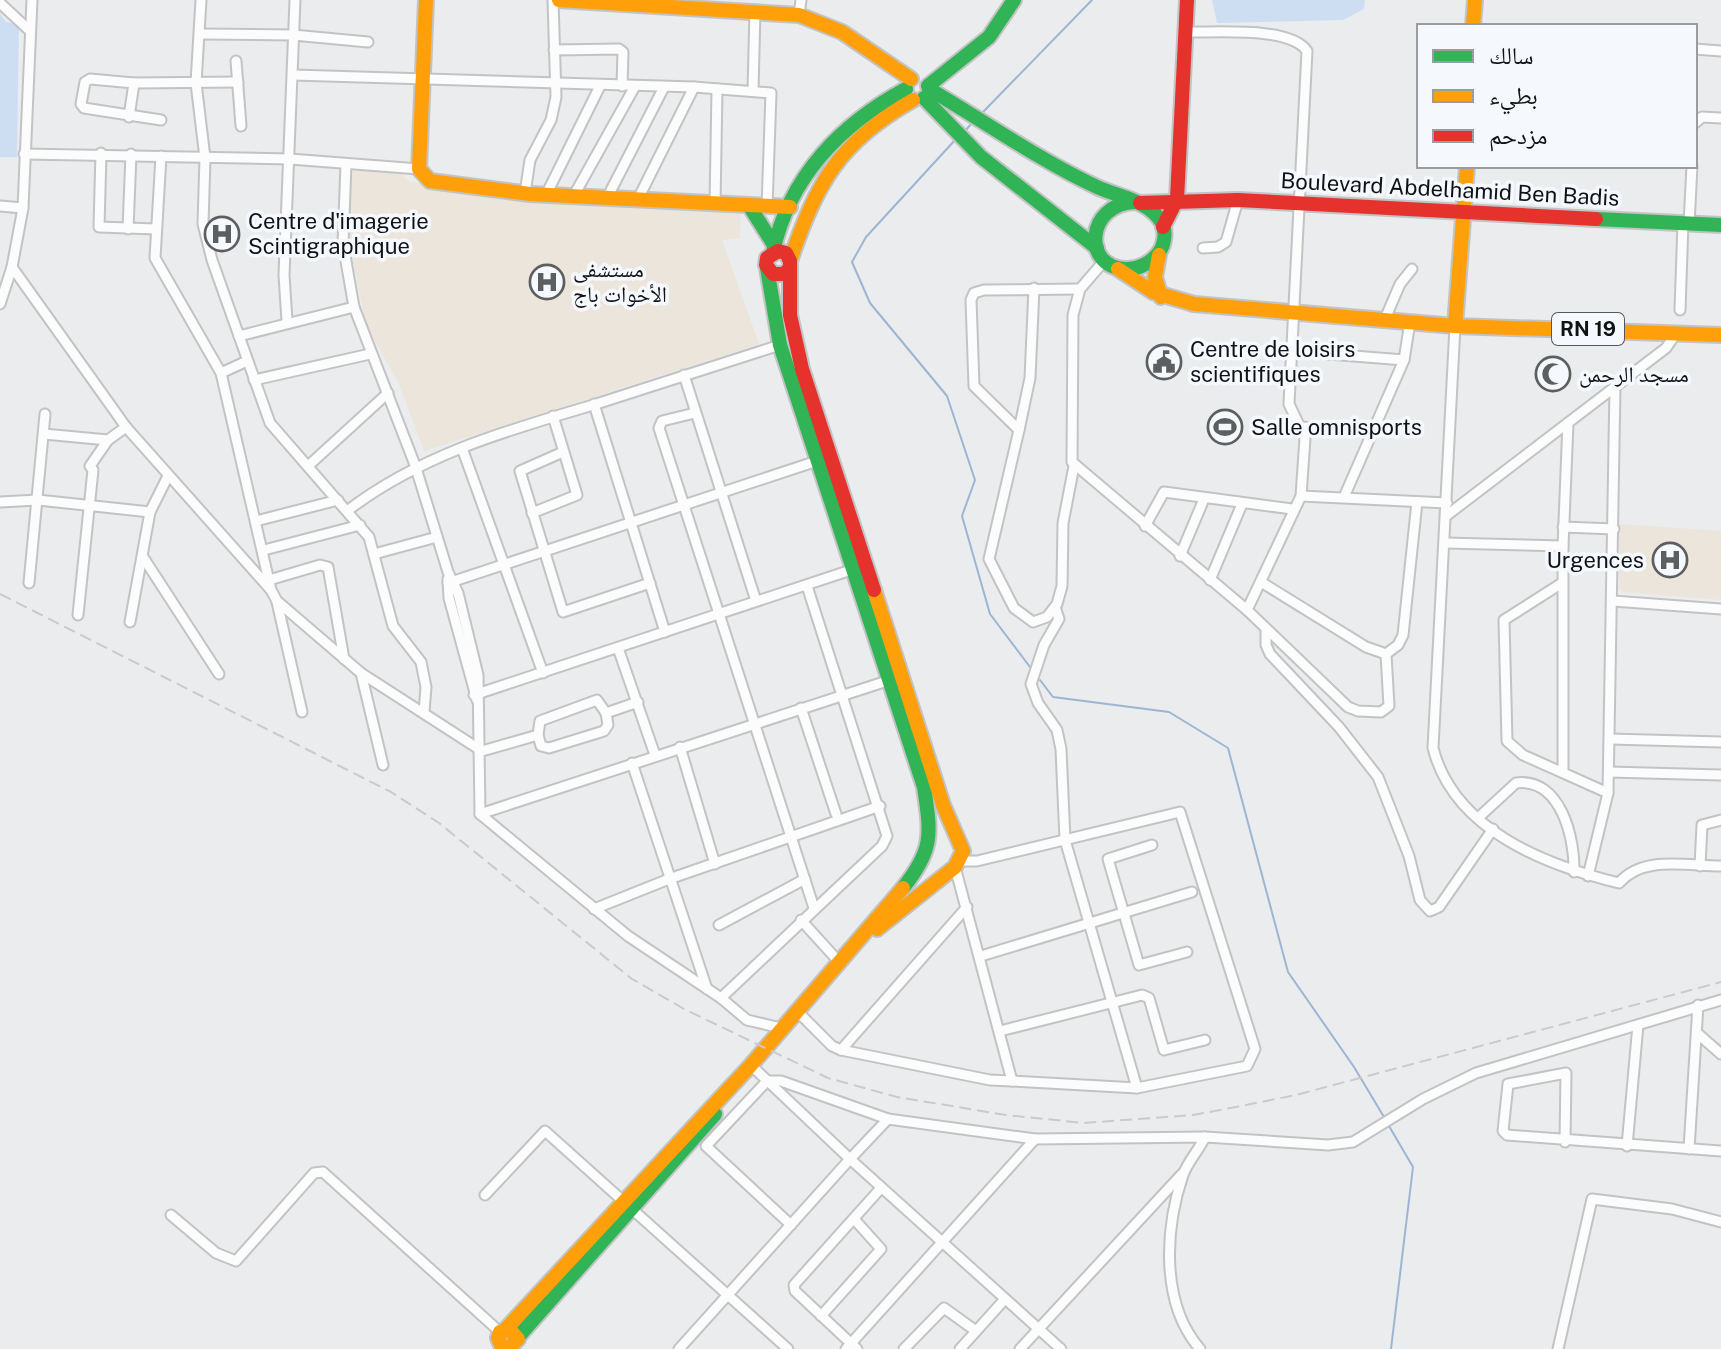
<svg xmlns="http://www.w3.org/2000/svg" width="1721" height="1349" viewBox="0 0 1721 1349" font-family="'Public Sans','Noto Naskh Arabic',sans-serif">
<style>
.medical{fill:#ece5db}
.green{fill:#cddef3}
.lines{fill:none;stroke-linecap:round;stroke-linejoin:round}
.stream{stroke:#9db5d3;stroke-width:2}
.street-casing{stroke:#c2c3c5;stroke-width:13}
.fast-casing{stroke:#c2c3c5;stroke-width:18}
.slow-casing{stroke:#c2c3c5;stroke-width:18}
.jam-casing{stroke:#c2c3c5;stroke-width:18}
.street{stroke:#fcfcfc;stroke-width:9}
.fast{stroke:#30b455;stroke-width:14}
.slow{stroke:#ff9f0a;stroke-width:14}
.jam{stroke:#e5322d;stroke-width:14}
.rail{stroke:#cacaca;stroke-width:2;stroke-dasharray:12 6;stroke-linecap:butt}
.labels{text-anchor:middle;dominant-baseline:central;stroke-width:7;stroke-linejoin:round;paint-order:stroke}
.shield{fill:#f5f9fe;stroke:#55575a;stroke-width:2}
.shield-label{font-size:20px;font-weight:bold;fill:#111213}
.street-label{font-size:22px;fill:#111213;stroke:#f5f9fe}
.poi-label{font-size:22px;fill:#111213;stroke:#f5f9fe;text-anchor:start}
</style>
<rect width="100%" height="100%" fill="#eaecee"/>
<g class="medical">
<path d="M353 167 396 170 410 182 511 196 741 209 740 238 722 240 759 344 424 451 399 384 366 325 348 236Z"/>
<path d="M1619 524 1721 531V600L1622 592 1619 588Z"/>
</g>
<g class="green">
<path d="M1212 0H1365L1364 9 1343 20 1217 23Z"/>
<path d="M0 14 6 22 19 24 17 157H0Z"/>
</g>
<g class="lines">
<g class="stream">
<path d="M983 112 1092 0"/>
<path d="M964 132 973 122"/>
<path d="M956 139 866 237 852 262 870 303 947 396 975 480 962 516 990 614 1030 667"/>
<path d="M1040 680 1053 697 1169 712 1228 748 1288 972 1354 1067 1384 1117"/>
<path d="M1389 1126 1413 1167 1391 1349"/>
</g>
<g class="street-casing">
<g id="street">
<path d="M201 0 196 83 205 158 203 224 212 260 270 423 369 537 393 626 421 662 426 687 424 712"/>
<path d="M0 3 29 30"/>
<path d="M799 15 801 0"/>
<path d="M201 34 293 35 368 42"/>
<path d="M1695 49 1721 51"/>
<path d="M554 50 619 49 623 52 622 86"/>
<path d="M236 61 241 126"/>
<path d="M293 75 694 87 771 93 767 207"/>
<path d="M753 91 755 10"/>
<path d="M129 117 134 83"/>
<path d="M161 120 84 108 81 104 85 82 90 79 134 83 238 82"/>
<path d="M1695 123 1702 117 1721 118"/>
<path d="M101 153 99 227 156 229"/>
<path d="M24 154 290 159 419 169"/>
<path d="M161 156 155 258 221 373 271 590 277 601 361 673 482 751 538 735 540 721 597 700 606 713 638 702"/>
<path d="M346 164 343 244 354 307 415 465 448 572 458 593 478 675 480 814 628 936 721 998 882 846 887 836 807 586"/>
<path d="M525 193 530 160 551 120 556 97 553 0"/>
<path d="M546 195 600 86"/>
<path d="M573 197 634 88"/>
<path d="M607 198 663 89"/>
<path d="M638 199 694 87"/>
<path d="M715 205 717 89"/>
<path d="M0 206 23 208"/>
<path d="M1689 224 1692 166"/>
<path d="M128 229 131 154"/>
<path d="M1203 248 1218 247 1226 242 1238 200"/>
<path d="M1105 260 1080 289 1073 315 1072 462 1247 610 1301 496 1305 438 1289 404 1307 51C1290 26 1216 33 1187 32"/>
<path d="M12 267 126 427 271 590"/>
<path d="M0 304 12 267 23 208 32 0"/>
<path d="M1680 310 1683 223"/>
<path d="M1385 319 1400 284 1412 269"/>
<path d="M287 321 284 275 295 0"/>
<path d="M1455 326 1433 748C1454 830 1545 865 1619 883 1643 855 1687 866 1721 866"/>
<path d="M239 336 354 307"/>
<path d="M1291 351 1404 360"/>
<path d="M221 373 247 361"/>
<path d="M684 375 756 601"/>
<path d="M254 380 370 354"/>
<path d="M594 404 665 632"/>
<path d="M695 413 662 421 659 428 814 908"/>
<path d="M1301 427 1371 432"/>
<path d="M1019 430 1030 378 1034 288"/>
<path d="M44 434 108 440"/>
<path d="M462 448 543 673"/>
<path d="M563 452 520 471 563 612 650 583"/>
<path d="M308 466 388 393"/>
<path d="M1074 466 1063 523 1062 586 1057 604 1047 617 1033 622 1014 608 989 559 1019 430 974 386 971 300 974 293 984 290 1080 289"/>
<path d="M1301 496 1447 503"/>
<path d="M1344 497 1404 360 1410 322"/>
<path d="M0 502 38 500 150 512"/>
<path d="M347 511C420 455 505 431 593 405 656 385 718 365 780 345"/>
<path d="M532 513 577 495 553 416"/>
<path d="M1446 516 1666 348 1677 332"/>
<path d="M256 521 338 500"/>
<path d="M1145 526 1164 492 1292 509"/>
<path d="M1563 527 1614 529"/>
<path d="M1445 543 1563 546"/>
<path d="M264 550 360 525"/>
<path d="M374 554 437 537"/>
<path d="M1180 556 1204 499"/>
<path d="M143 557 219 674"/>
<path d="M448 579 449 598 477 700"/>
<path d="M269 580 320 565 328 567 344 659"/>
<path d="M1210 580 1242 504"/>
<path d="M1261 582 1366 647 1386 654 1398 645 1403 635 1417 502"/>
<path d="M29 583 45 414"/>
<path d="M448 583 820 460"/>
<path d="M1562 583 1504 620 1507 741 1523 755 1608 793"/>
<path d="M1613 601 1721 609"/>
<path d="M277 602 302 712"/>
<path d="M1247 610 1348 707 1358 711 1381 712 1389 706 1386 654"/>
<path d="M78 615 93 470 90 466 108 440 126 427"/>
<path d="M130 622 150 512 168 476"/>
<path d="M1266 629V645L1270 654 1339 727 1378 777 1409 856 1420 900 1430 911 1439 907 1493 829"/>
<path d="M618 648 655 755"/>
<path d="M361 673 383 765"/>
<path d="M474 695 854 569"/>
<path d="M801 708 836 814"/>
<path d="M538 735 541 746 549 748 604 731 608 725 606 713"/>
<path d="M1610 739 1721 742"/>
<path d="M680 747 715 864"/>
<path d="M632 763 707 989"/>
<path d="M1563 772V546L1568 423"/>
<path d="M1609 772 1721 775"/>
<path d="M480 814 890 680"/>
<path d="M1479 817 1516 783C1561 777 1575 839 1574 872"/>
<path d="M1152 845 1108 859 1139 965 1187 952"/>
<path d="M961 861H977L1180 812 1255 1049 1247 1066 1137 1088 1065 840 1061 749 1057 730 1038 703 1031 684 1044 645 1059 619 1055 607"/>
<path d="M1700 866 1702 825 1721 820"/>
<path d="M1588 876 1608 793 1615 386"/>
<path d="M594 909 669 879 880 806"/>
<path d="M801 920 840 963"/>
<path d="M719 925 805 879"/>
<path d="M981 956 1192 892"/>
<path d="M721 998 747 1020 781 1028"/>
<path d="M797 1011 832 1046 841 1050 990 1080 1012 1081 955 867"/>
<path d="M1000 1031 1142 995 1149 998 1164 1050 1205 1040"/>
<path d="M1697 1033 1721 1054"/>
<path d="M841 1050 967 907"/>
<path d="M755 1069 850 1159 888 1119 1035 1139 1205 1137C1199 1150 1188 1161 1183 1175 1165 1228 1160 1303 1200 1349"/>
<path d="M1012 1081 1137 1088"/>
<path d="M1205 1137 1328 1145 1353 1142 1423 1099 1476 1073 1721 1000"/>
<path d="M1565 1142 1566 1073 1508 1084 1503 1131 1507 1135 1721 1151"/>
<path d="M1627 1146 1638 1025"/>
<path d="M1689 1149 1698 1005"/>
<path d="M485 1195 545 1131 788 1349"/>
<path d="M171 1215 216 1253 236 1261 314 1173 323 1172 500 1332"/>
<path d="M791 1225 706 1146 767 1081H781L888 1119"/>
<path d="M821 1316 881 1249 854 1219"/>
<path d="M679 1349 850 1159 1061 1349"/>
<path d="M846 1349 1035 1139"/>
<path d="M857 1349 795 1291 794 1285 881 1188"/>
<path d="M904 1349 944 1308 976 1331"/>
<path d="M960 1349 1005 1299"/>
<path d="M1020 1349 1182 1174"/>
<path d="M1558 1349 1592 1199 1672 1209 1721 1222"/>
</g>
</g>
<g class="fast-casing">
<g id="fast">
<path d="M928 86 989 37 1014 0"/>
<path d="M929 89C984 121 1039 160 1097 187 1119 197 1147 200 1161 221 1167 231 1165 246 1157 255 1150 263 1137 270 1125 269 1082 267 1086 204 1135 202"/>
<path d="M924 98 981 157 1097 248"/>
<path d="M750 207 774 245"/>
<path d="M1596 219 1721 225"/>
<path d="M773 252C789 177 841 124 906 89"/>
<path d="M767 268 780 345 924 787C931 834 934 849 903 888"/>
<path d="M518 1337 715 1114"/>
</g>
</g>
<g class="slow-casing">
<g id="slow">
<path d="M426 0 419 169 430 181 530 194 790 207"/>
<path d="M559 0 799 15 842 32 911 79"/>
<path d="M1473 26 1475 0"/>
<path d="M1467 166 1455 326 1721 335"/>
<path d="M1159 255 1155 277 1161 297"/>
<path d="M790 261C817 182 839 142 913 100"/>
<path d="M1118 269 1153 292 1194 304 1455 326"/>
<path d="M874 590 943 805 963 851 955 867 877 929"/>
<path d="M506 1329 751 1065 903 888"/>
<path d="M509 1329 518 1339 508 1349 502 1347 498 1338 500 1332Z"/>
</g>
</g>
<g class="jam-casing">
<g id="jam">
<path d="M1140 203 1238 200 1596 219"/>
<path d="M1163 227 1177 199 1187 0"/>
<path d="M790 268 784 274H773L766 265 767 258 778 251 786 253 790 261V315L802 369 874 590"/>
</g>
</g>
<use href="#street" class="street"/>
<use href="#fast" class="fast"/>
<use href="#slow" class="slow"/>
<use href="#jam" class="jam"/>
<path class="rail" d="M0 594 391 792 439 823 632 979 684 1009 828 1078 897 1097 1006 1115 1084 1123 1193 1115 1236 1107 1296 1095 1721 982"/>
</g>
<defs>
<g id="hospital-ring" transform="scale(1.8)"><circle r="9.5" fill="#f5f9fe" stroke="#5d5e60" stroke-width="1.5"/><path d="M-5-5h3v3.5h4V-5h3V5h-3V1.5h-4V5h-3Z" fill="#5d5e60"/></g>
<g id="civic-ring" transform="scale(1.8)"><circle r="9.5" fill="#f5f9fe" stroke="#5d5e60" stroke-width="1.5"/><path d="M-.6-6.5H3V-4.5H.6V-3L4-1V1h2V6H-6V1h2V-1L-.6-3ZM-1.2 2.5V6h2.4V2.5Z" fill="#5d5e60"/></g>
<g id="mosque-ring" transform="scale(1.8)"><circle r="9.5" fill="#f5f9fe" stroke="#5d5e60" stroke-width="1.5"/><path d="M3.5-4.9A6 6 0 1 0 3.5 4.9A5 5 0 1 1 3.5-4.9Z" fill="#5d5e60"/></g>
<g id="stadium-ring" transform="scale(1.8)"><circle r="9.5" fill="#f5f9fe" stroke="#5d5e60" stroke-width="1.5"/><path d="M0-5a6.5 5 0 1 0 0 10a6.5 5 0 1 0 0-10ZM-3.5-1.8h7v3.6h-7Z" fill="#5d5e60"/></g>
</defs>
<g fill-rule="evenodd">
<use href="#hospital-ring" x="222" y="234"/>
<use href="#hospital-ring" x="547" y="282"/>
<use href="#civic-ring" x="1164" y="362"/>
<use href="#mosque-ring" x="1553" y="374"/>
<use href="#stadium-ring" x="1225" y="427"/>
<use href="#hospital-ring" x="1670" y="560"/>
</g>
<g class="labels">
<rect class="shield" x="1552" y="313" width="72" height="32" rx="6"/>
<g class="shield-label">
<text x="1588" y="329">RN 19</text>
</g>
<g class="street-label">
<text transform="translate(1450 189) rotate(3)">Boulevard Abdelhamid Ben Badis</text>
</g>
<g class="poi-label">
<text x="248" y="221">Centre d'imagerie<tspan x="248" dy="25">Scintigraphique</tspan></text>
<text x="573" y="269">مستشفى<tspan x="573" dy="25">الأخوات باج</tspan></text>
<text x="1190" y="349">Centre de loisirs<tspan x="1190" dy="25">scientifiques</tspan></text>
<text x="1579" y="374">مسجد الرحمن</text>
<text x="1251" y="427">Salle omnisports</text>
<text x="1644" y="560" text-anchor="end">Urgences</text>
</g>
</g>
<rect x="1417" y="24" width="280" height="144" fill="#f5f9fe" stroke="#9a9da0" stroke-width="2"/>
<rect x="1433" y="50" width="40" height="12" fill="#30b455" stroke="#9a9da0" stroke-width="2"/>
<text x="1489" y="64" font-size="24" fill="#111213">سالك</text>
<rect x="1433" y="90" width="40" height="12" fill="#ff9f0a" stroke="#9a9da0" stroke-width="2"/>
<text x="1489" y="104" font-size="24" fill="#111213">بطيء</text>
<rect x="1433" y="130" width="40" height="12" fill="#e5322d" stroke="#9a9da0" stroke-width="2"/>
<text x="1489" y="144" font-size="24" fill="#111213">مزدحم</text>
</svg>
